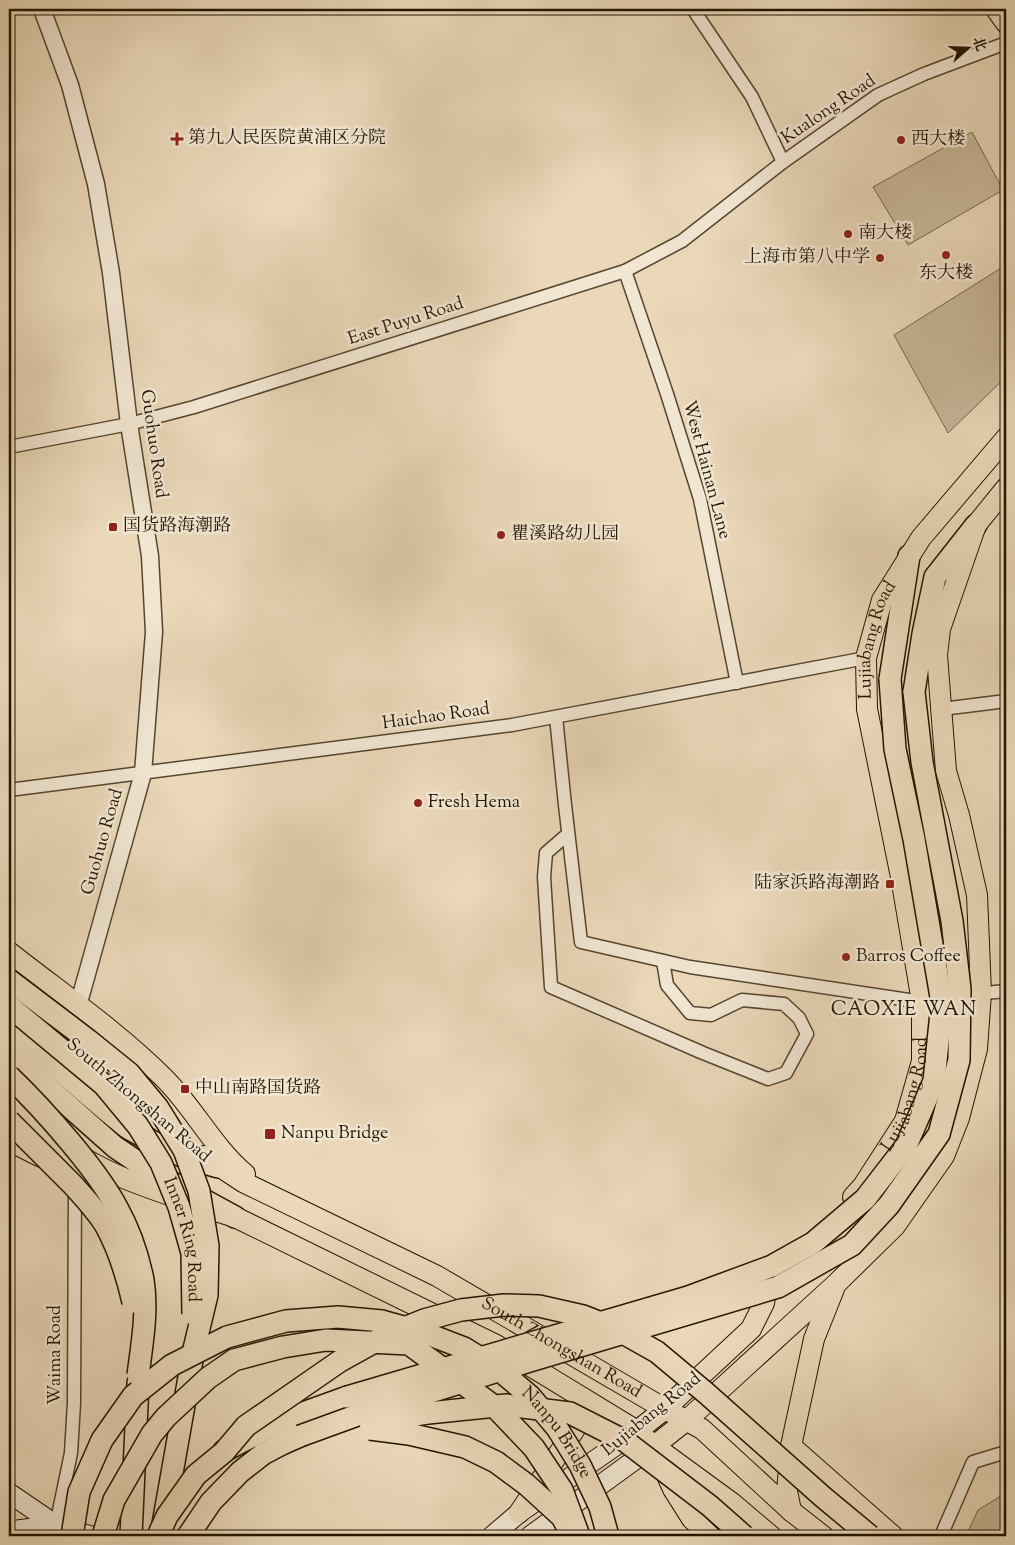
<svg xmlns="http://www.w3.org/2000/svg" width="1015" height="1545" viewBox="0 0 1015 1545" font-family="'Sorts Mill Goudy','Noto Serif SC',serif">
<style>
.green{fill:#c8b79a;stroke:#76664d}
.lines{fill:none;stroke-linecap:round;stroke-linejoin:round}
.minor-casing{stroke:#55452e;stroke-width:15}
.tertiary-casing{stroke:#55452e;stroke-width:19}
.secondary-casing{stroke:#231400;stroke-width:21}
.primary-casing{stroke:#231400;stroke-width:22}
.trunk-casing{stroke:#231400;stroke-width:24}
.minor{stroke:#f1e6d2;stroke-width:12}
.tertiary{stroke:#f1e6d2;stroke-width:16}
.secondary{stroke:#f1e6d2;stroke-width:19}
.primary{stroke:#ead8b9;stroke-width:20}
.trunk{stroke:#ead8b9;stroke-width:21}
.trunk-bridge-casing{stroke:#231400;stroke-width:24;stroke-linecap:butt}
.trunk-bridge{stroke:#ead8b9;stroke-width:21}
.poi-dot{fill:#8f2418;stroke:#f1e6d2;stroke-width:2}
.labels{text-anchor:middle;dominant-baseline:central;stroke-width:5;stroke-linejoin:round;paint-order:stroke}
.street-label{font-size:18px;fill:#231400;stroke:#f1e6d2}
.poi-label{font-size:18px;fill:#231400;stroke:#f1e6d2;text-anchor:start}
.quarter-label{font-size:20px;letter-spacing:1px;fill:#231400;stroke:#f1e6d2}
</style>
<rect width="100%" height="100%" fill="#ead8b9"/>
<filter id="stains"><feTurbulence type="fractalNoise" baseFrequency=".004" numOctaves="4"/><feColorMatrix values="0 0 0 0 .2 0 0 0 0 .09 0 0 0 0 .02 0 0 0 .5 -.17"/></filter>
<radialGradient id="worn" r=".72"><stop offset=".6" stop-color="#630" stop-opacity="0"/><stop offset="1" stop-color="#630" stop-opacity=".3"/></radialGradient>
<g class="green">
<path d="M972 132 1003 190 908 245 873 187Z"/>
<path d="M1006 265V377L948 433 894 335Z"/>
<path d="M1006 1493V1536H966L978 1510Z"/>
</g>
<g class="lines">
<g class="minor-casing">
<g id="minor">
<path d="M693 9 752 97 783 162"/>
<path d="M625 271 667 394 700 499 737 683"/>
<path d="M9 447 129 424 194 407 625 271 682 241 783 162 878 95 924 74 1006 43"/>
<path d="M942 709 1006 701"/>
<path d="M556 717 565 805 581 942 690 967 922 1002H927"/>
<path d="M9 790 512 725 866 658"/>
<path d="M568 834 546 853 544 877 551 987 703 1053 768 1079 786 1073 807 1034 799 1018 784 1004 742 1000 711 1015 690 1013 667 985 663 961"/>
<path d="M974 994 1006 991"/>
<path d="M48 1536 56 1525 71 1453 74 1403 75 1185"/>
<path d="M941 1536 973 1462 1006 1452"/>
</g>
</g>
<g class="tertiary-casing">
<path id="tertiary" d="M42 9 70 85 96 184 111 273 129 424 150 556 154 632 143 773 78 1006"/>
</g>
<g class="secondary-casing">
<g id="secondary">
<path d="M9 1493 56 1525 91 1536"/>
<path d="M9 1530 10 1531 56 1525"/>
<path d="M492 1536 519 1513 634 1433"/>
<path d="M530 1536 654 1446"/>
</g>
</g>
<g class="primary-casing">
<g id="primary">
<path d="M996 9 1006 23"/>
<path d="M9 952C61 993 117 1031 164 1078 194 1108 213 1147 245 1174"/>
<path d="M97 1066 162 1122"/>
<path d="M9 1098C28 1115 47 1133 68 1148 103 1173 146 1187 187 1201"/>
<path d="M9 1140C43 1160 70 1170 108 1179"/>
<path id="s1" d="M204 1156 243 1182 437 1276 665 1409 702 1429 791 1511 823 1536"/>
<path id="s2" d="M853 1197 863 1186 905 1121 922 1061V1002L901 877 867 709 866 658 882 600 921 538 1006 438"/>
<path d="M219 1212 235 1217 496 1345 637 1431 654 1446 732 1503 771 1536"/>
<path d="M637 1431 665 1409 751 1329 764 1303 767 1283 772 1276"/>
<path d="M654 1446 687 1420 836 1284 895 1226 944 1156 959 1118 977 1049 981 993 977 895 959 815 946 771 937 655 940 629 976 525 1006 488"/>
<path d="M791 1446 893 1536"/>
<path d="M664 1469 673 1489 692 1519 710 1536"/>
<path d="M791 1511 787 1491 791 1446 814 1339 834 1289"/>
<path d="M519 1513 581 1420"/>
</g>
</g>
<g class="trunk-casing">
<g id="trunk">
<path d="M890 679 909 556"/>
<path d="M914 692 923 634 935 577 976 525"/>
<path d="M9 1027 106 1110 128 1128 155 1143 186 1158 218 1167"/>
<path d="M9 1053 115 1147 149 1170 235 1217"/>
<path d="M224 1451 266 1429 300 1414 347 1397"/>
<path d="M163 1524 194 1349"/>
<path d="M131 1536 138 1383"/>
<path d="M188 1536 211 1502 240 1472 263 1454 282 1444 300 1436"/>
</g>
</g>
<use href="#minor" class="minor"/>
<use href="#tertiary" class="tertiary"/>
<use href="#secondary" class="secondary"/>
<use href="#primary" class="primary"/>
<use href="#trunk" class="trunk"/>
<g class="trunk-bridge-casing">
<g id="trunk-bridge">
<path d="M9 980 88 1040 129 1073 158 1108 184 1150 199 1191 208 1246 207 1295 194 1349"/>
<path id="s3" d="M9 1006 104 1085 138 1126 161 1163 179 1207 192 1253 193 1314"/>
<path d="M9 1076C31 1097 51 1119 71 1143 107 1186 132 1223 143 1280 148 1311 142 1344 138 1375"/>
<path d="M9 1121C30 1142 51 1163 72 1184 84 1197 97 1211 106 1226 119 1250 127 1276 133 1302"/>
<path d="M347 1397 688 1297 772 1266 813 1243 865 1199 906 1146 934 1081 942 1003 914 839 895 749 890 679"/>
<path d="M374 1421 428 1413 506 1405 570 1413 625 1441 710 1506 744 1536"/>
<path d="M370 1429 409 1434 465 1447 496 1462 527 1485 562 1517 569 1530"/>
<path d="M300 1436 366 1412 533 1360 778 1287 852 1245 889 1205 939 1134 959 1060 960 989 952 921 922 762 914 692"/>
<path id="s4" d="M72 1536 79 1492 102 1440 133 1396 172 1365 227 1337 286 1321 338 1317 382 1321 425 1333 464 1348 498 1369 530 1396 557 1428 580 1465 600 1507 608 1536"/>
<path d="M103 1536 114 1500 152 1434 166 1417 208 1378 234 1360 283 1347 326 1340 409 1344 495 1407 534 1448 562 1490 579 1536"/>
<path d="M158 1536 167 1516 196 1475 224 1452 246 1426 340 1361 387 1335 424 1320 461 1310 504 1305 539 1306 583 1316 616 1329 657 1352 706 1393 823 1497 870 1536"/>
</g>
</g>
<use href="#trunk-bridge" class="trunk-bridge"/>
</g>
<g class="poi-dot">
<path d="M174.5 131.5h5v5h5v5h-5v5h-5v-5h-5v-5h5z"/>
<circle cx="901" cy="140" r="5"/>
<circle cx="848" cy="234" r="5"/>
<circle cx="946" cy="255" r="5"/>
<circle cx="880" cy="258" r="5"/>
<rect x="108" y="522" width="10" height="10" rx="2.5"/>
<circle cx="501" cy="535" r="5"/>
<circle cx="418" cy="803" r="5"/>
<rect x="885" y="879" width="10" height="10" rx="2.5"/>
<circle cx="846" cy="957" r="5"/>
<rect x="180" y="1084" width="10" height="10" rx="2.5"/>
<rect x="264" y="1128" width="12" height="12" rx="2.5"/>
</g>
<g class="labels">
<g class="street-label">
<text transform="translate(829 110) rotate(-34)">Kualong Road</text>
<text transform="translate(406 322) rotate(-18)">East Puyu Road</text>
<text transform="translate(153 444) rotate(82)">Guohuo Road</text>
<text transform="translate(706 470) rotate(75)">West Hainan Lane</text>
<text stroke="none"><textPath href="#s2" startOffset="582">Lujiabang Road</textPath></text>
<text transform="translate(436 717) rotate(-8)">Haichao Road</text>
<text transform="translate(103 842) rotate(-74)">Guohuo Road</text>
<text stroke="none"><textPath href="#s2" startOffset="118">Lujiabang Road</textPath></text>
<text transform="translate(138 1101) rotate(40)">South Zhongshan Road</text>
<text stroke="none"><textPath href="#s3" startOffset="301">Inner Ring Road</textPath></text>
<text stroke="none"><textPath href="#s1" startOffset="406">South Zhongshan Road</textPath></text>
<text transform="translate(56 1355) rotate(-90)">Waima Road</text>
<text transform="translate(652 1415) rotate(-39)">Lujiabang Road</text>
<text stroke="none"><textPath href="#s4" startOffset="638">Nanpu Bridge</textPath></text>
</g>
<g class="poi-label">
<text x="188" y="139">第九人民医院黄浦区分院</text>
<text x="911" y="140">西大楼</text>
<text x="858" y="234">南大楼</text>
<text x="870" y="258" text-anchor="end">上海市第八中学</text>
<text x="946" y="274" text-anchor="middle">东大楼</text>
<text x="123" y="527">国货路海潮路</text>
<text x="511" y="535">瞿溪路幼儿园</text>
<text x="428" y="803">Fresh Hema</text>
<text x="880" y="884" text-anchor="end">陆家浜路海潮路</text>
<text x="856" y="957">Barros Coffee</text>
<text x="195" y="1089">中山南路国货路</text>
<text x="281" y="1134">Nanpu Bridge</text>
</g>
<g class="quarter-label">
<text x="904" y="1010">CAOXIE WAN</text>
</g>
</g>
<rect width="1015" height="1545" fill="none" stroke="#ead8b9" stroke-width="30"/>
<rect x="10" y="10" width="995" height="1525" fill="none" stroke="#231400" stroke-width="2.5"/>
<rect x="15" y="15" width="985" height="1515" fill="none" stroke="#231400"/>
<g transform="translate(968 48) rotate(70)" stroke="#f1e6d2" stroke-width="4" paint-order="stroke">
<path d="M0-4L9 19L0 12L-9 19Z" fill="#231400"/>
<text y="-8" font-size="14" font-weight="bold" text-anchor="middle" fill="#231400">北</text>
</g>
<rect width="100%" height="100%" filter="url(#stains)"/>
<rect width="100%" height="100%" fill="url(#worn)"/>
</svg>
